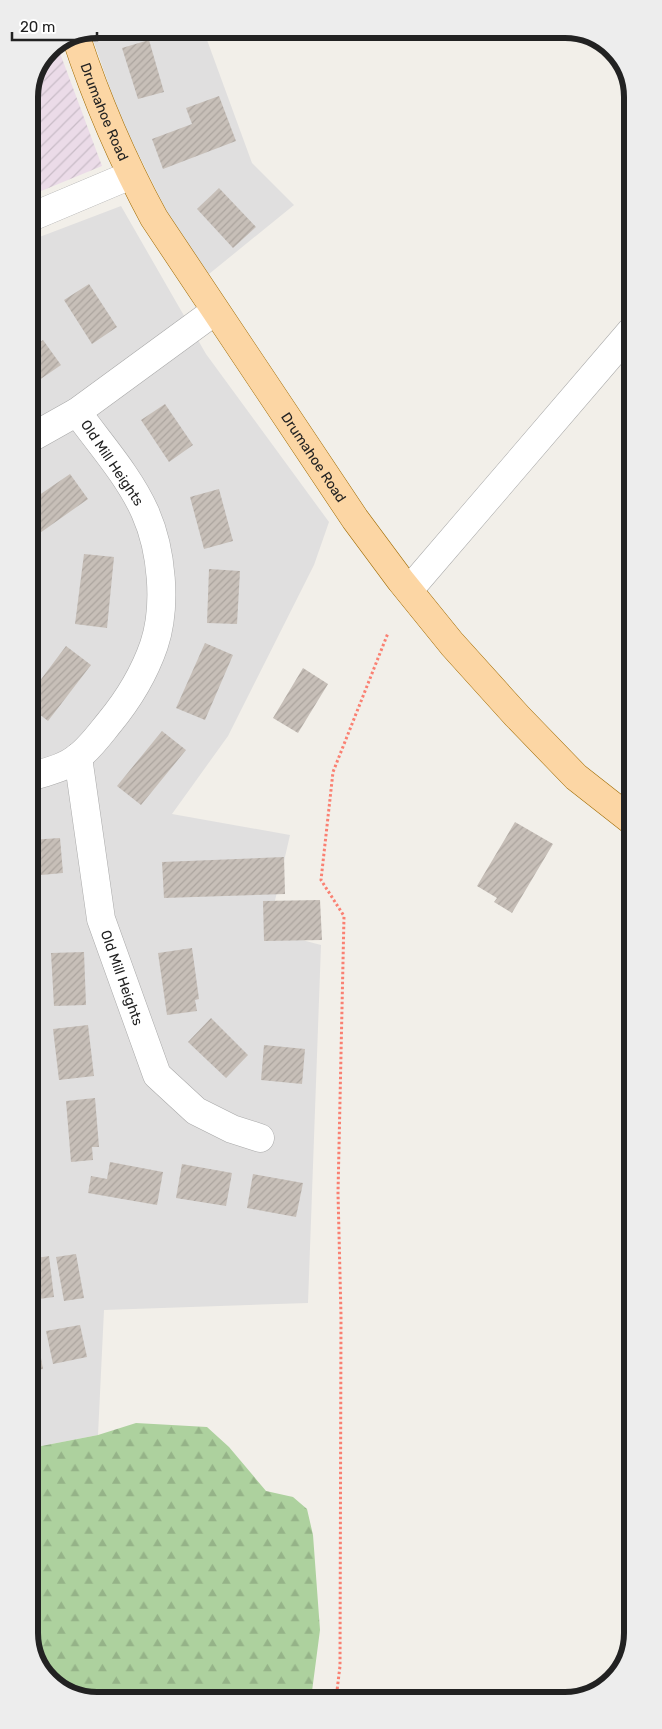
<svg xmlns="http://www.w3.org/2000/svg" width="662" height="1729" viewBox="0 0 662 1729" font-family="Rubik,sans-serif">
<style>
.residential{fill:#e0dfdf}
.industrial{fill:url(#industrial-furrows)}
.forest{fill:url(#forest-firs)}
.building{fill:url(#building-hatch)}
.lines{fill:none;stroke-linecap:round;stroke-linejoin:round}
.minor-casing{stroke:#a9a9a9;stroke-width:29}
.major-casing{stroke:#a06b00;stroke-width:29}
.path{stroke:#fa8072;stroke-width:3;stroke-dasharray:2.5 2.5;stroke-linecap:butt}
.minor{stroke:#fff;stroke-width:28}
.major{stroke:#fcd6a4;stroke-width:28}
.labels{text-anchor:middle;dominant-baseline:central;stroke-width:5;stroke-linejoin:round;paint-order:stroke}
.street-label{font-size:14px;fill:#222;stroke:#fff}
.rim{fill:none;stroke:#222;stroke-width:6}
</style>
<defs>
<pattern id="industrial-furrows" width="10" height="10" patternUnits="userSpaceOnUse" patternTransform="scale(1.25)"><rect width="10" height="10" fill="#ebdbe8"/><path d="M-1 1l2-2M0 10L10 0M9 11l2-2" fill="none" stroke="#c9bcc7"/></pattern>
<pattern id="forest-firs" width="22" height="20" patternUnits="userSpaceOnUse" patternTransform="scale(1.25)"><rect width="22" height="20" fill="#add19e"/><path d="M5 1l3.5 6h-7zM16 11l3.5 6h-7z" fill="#95b388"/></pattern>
<pattern id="building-hatch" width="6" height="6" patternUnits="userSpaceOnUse" patternTransform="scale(1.25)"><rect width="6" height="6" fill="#c7bfb8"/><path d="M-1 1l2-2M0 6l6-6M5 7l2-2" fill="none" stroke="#aba49e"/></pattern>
</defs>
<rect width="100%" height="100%" fill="#f2efe9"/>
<g class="residential">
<path d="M96 29H203L252 163 294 205 209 274 170 218 120 117 90 31Z"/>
<path d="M121 206 206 354 329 522 314 565 228 736 172 814 290 835 268 931 321 945 308 1303 104 1310 98 1435 31 1448 29 241Z"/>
</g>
<path class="industrial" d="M57 45 102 166 29 196V92L49 48Z"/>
<path class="forest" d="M136 1423 207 1427 229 1447 266 1491 293 1497 307 1509 313 1535 320 1630 311 1699 92 1700 55 1686 31 1651V1448L98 1435Z"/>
<g class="building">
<path d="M149 40 164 92 138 99 122 48Z"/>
<path d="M219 96 236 141 163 169 152 139 192 124 186 108Z"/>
<path d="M219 188 256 227 233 248 197 209Z"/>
<path d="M89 284 117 327 92 344 64 300Z"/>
<path d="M43 340 61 365 29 387V350Z"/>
<path d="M165 404 193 445 169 462 141 420Z"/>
<path d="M70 474 88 499 30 540 29 502Z"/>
<path d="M219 489 233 541 204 549 190 497Z"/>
<path d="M84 554 114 557 107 628 75 624Z"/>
<path d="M209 569 240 571 237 624 207 623Z"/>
<path d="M205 643 233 655 205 720 176 708Z"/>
<path d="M66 646 91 665 48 721 30 707V694Z"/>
<path d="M303 668 328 684 298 733 273 718Z"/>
<path d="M162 731 186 750 141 805 117 786Z"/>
<path d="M515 822 553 844 512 913 494 902 497 898 477 886Z"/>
<path d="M60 838 63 873 30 876V840Z"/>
<path d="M284 857 285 894 164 898 162 862Z"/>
<path d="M320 900 322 940 264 941 263 901Z"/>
<path d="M192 948 199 999 195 1000 197 1011 167 1015 158 953Z"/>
<path d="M84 952 86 1005 54 1006 51 953Z"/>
<path d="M211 1018 248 1055 226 1078 188 1042Z"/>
<path d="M88 1025 94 1076 59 1080 53 1029Z"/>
<path d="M264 1045 305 1049 302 1084 261 1080Z"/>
<path d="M95 1098 99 1147H92L93 1160 71 1162 66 1101Z"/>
<path d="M110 1162 163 1172 157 1205 88 1193 91 1176 107 1179Z"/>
<path d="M182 1164 232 1173 226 1206 176 1198Z"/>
<path d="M253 1174 303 1183 296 1217 247 1208Z"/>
<path d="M76 1254 84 1298 64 1301 56 1257Z"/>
<path d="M49 1256 54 1297 31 1300V1259Z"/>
<path d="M80 1325 87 1357 53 1364 46 1331Z"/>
<path d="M36 1331 43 1369 31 1371V1332Z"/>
</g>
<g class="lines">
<g class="minor-casing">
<g id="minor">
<path d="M29 218 131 175"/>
<path d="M29 439 77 412 215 311"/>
<path d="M409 590 631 331"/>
<path id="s1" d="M78 757 101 919 157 1075 196 1111 232 1129 260 1138"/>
<path d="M30 777C46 772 65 768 78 757 90 748 100 734 109 723 128 700 144 674 154 645 167 606 162 550 145 512 129 476 100 444 77 412"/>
</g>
</g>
<g class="major-casing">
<g id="major">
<path id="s2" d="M76 37C97 101 122 159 154 218L355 519 401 581 452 644 517 716 576 777 632 821"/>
</g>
</g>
<path class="path" d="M336 1699 340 1666 341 1316 338 1193 344 916 321 880 333 772 388 633"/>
<use href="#minor" class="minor"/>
<use href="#major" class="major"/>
</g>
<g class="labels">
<g class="street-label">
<text stroke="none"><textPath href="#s2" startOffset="80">Drumahoe Road</textPath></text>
<text stroke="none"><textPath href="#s2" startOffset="485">Drumahoe Road</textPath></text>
<text transform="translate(112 463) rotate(56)">Old Mill Heights</text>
<text stroke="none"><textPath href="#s1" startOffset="226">Old Mill Heights</textPath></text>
</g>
</g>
<path d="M0 0H662V1729H0ZM97 38H565A59 59 0 0 1 624 97V1633A59 59 0 0 1 565 1692H97A59 59 0 0 1 38 1633V97A59 59 0 0 1 97 38Z" fill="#ededed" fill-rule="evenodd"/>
<path class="rim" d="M97 38H565A59 59 0 0 1 624 97V1633A59 59 0 0 1 565 1692H97A59 59 0 0 1 38 1633V97A59 59 0 0 1 97 38Z"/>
<path d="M12 32v8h85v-8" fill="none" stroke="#222222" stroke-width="2.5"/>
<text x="20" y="32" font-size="15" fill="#222222" stroke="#ffffff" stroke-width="4" paint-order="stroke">20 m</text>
</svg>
